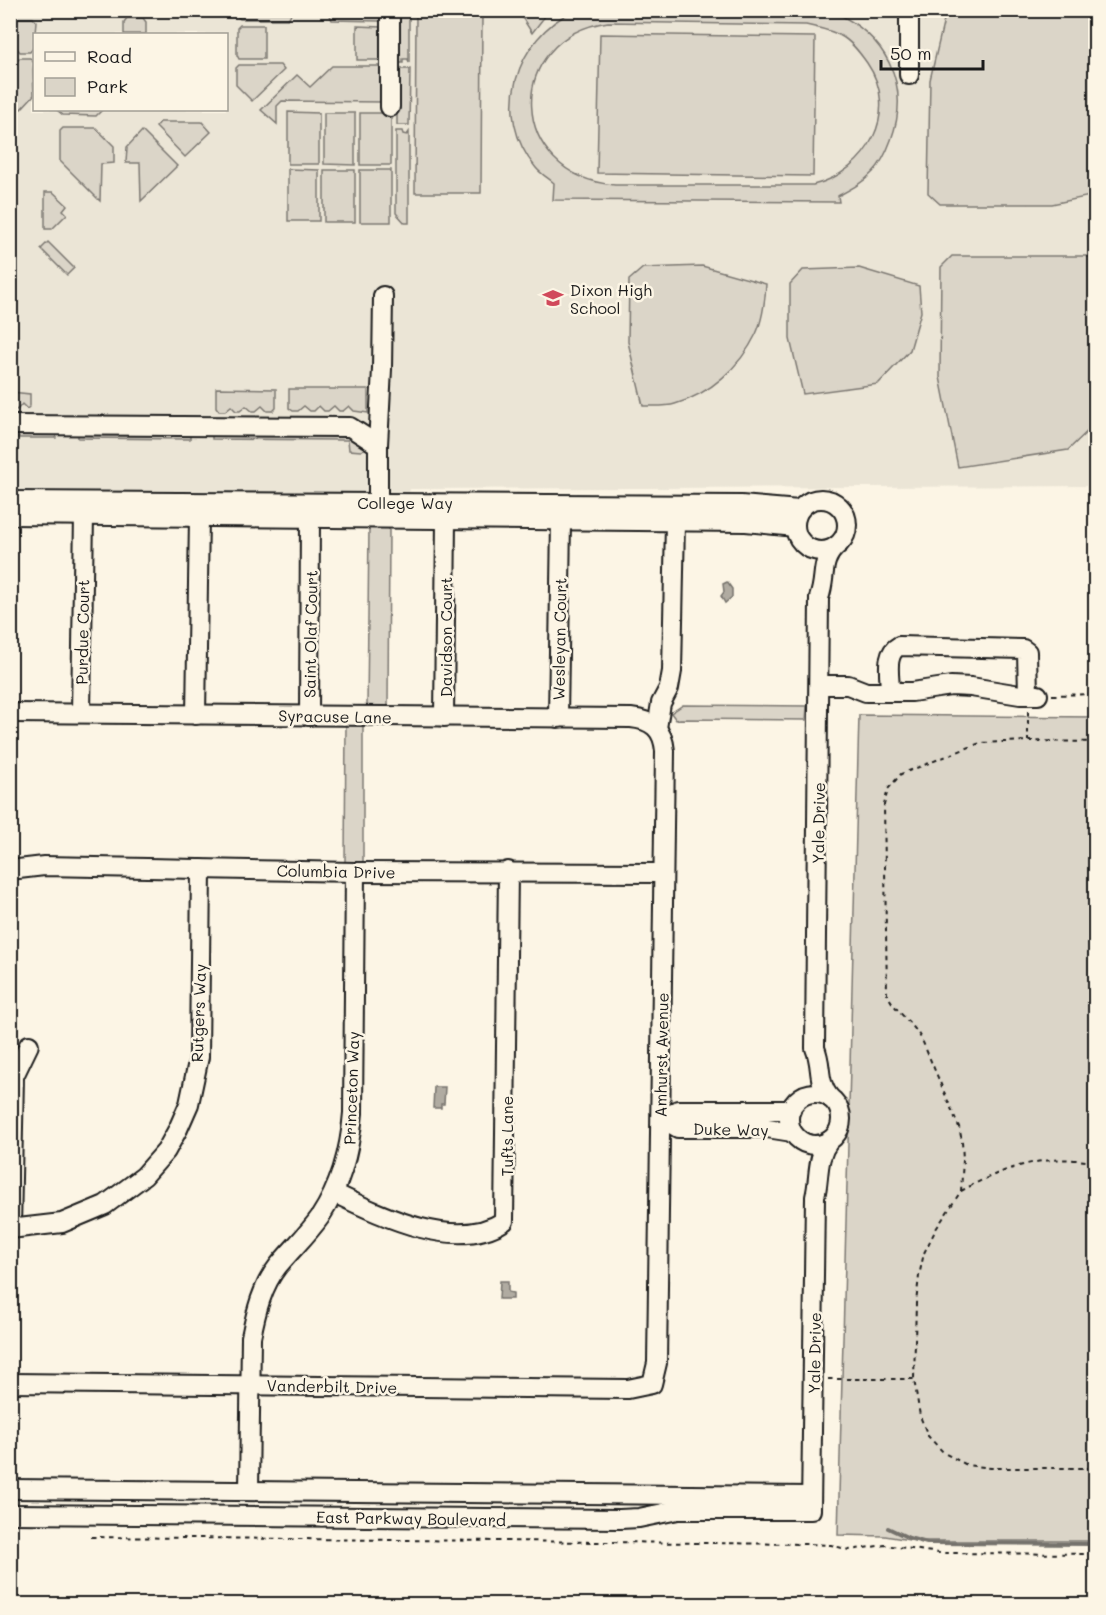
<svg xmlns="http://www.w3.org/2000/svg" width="1106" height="1615" viewBox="0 0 1106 1615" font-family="Mali,sans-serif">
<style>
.built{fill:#ebe5d6;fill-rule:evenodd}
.green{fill:#dbd5c8;stroke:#7c7872;stroke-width:1.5;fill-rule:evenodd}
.water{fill:#b0aba1;stroke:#75726c;stroke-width:1.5}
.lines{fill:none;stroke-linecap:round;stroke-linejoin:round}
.stream{stroke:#75726c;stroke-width:4}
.minor-casing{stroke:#1c1c1c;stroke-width:22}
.path{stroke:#1c1c1c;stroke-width:2;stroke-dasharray:4.5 4.5;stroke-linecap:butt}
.minor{stroke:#fcf5e5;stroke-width:18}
.labels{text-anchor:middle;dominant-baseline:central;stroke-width:5;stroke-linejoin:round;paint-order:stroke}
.poi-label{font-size:16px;fill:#1c1c1c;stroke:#fcf5e5;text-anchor:start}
.street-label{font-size:16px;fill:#1c1c1c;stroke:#fcf5e5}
</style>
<rect width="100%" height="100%" fill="#fcf5e5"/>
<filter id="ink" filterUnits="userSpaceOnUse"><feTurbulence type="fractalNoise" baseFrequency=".0167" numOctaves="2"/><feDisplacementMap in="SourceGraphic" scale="12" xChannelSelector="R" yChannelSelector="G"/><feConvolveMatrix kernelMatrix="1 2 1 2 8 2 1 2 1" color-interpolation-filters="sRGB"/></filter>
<g filter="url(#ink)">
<path class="built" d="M11 11H1095V486L410 489 409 494 11 490ZM34 34H226V110H34Z"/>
<g class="green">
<path d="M255 10H293V11L288 19H240L237 16V13H251Z"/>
<path d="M575 10 832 11C885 35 912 83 891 140 887 151 881 164 873 172 863 183 851 189 838 196L839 202 553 200 554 183C548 178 541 174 536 168 491 115 515 38 575 10ZM608 22 806 25C818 28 831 30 841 36 852 42 860 53 867 63 901 112 867 172 813 185H615C508 176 502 38 608 22Z"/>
<path d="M328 11H384V18L381 21 332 20Z"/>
<path d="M397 11H409V63L408 59H403V63H397Z"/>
<path d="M416 11H482L481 193H415Z"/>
<path d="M518 11H549L532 33Z"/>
<path d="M946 11H1095V195L1052 204H940L928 193 930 80Z"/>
<path d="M17 18H33L36 21 34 47 30 52H20L14 45V21Z"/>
<path d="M127 18H143L146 22V34H124V22Z"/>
<path d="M240 25H264V59H239L237 55V28Z"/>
<path d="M357 26 381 27 384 30V57L380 60H357Z"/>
<path d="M600 34 815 37 813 176 597 173Z"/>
<path d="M20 58H30L34 63 33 70 34 95 21 109 17 107 14 109V64Z"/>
<path d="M239 65H280L284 70 252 101 236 85V68Z"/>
<path d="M332 66H380L383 70V102L282 101 277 106V124L261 110 297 75 310 87Z"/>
<path d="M397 69H410L409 125H397Z"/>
<path d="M57 110H102L96 116 63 115Z"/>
<path d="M288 112 319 113V164H288Z"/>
<path d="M324 113H355V165L324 164Z"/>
<rect x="360" y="113" width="31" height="52"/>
<path d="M160 122H202L211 132 185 157 156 127Z"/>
<path d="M63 128H96L114 146V163L101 164 100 201 60 161V131Z"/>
<path d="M142 131 177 166 141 201 140 163H126L127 147Z"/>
<path d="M396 131H402L403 134 407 135 409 132V223H405L396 213Z"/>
<path d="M288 169 319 170V221H288Z"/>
<rect x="324" y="170" width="31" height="52"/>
<rect x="360" y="170" width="31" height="52"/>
<path d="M45 192H53L67 205 63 210 67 214 52 229H45Z"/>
<path d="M48 242 74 268 67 275 41 249Z"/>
<path d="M952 256H1086L1095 259V424L1068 450 958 467 940 377 941 267Z"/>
<path d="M702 266 766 284C765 301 763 319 756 334 740 367 710 394 675 404 666 407 653 406 643 406L628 342 629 280 643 268Z"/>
<path d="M859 268 919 286 921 312 910 350 878 384 803 394 790 339V284L803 270Z"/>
<path d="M216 388 276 389V408L273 411H267L262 406 256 411H252L246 406 240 411H236L231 406 225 411H219L216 407Z"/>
<path d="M289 389H368V413L354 411 349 406 343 411H339L334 406 328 411H324L319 406 314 411H310L304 406 298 411H293L289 408Z"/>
<path d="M11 392 30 394V406L27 409 22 404 17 410 11 406Z"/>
<path d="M11 432 56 433V438H11Z"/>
<path d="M78 433H190V439L78 438Z"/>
<path d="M212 434H345L365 446V448L361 451 349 450 348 440 212 439Z"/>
<path d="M369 527H389L388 707 367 709Z"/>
<path d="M683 705 807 706 806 720 680 719 676 720 671 713Z"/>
<path d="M859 715 1095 717V1541H916L885 1536 838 1535Z"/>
<path d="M346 723H363V862H345Z"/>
</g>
<g class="water">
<path d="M727 582 732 589V597L725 603 721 596 724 592 723 584Z"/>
<path d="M434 1087H445L444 1104H441V1108H433Z"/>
<path d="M500 1281H508V1292L513 1293V1299H499Z"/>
</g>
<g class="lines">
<path class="stream" d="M888 1528 909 1538 927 1543 1096 1544"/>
<g class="minor-casing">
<g id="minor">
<path d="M909 10V75"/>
<path d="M390 107V10"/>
<path d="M10 425 350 427 378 445V502L367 507"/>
<path d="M378 445 382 369 383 296"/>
<circle cx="821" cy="525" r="26"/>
<path d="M10 501 741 505 799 510"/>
<path d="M10 515 746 522 795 527"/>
<path d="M819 685H848L866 692H912L951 686 971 687 1020 695H1038"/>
<path d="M890 691C890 676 884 654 899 646L1023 649 1027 652 1028 695"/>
<path d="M10 713 631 718C652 720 663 729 665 751L657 1363 652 1384 628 1389 10 1383"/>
<path d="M81 713 84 515"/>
<path d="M196 715 199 517"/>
<path d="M309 716 310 518"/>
<path d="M444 717 446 519"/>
<path d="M558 718 561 521"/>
<path d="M657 728 661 703 669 688 672 671 675 522"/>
<path d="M10 870 44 866 355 872 663 873"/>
<circle cx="815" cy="1119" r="26"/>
<path d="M830 1098C816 1080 823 1067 815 1048L819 598C827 576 819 563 836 546"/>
<path d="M661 1118 678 1128H767L792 1132"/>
<path d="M661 1118 678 1110H791"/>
<path d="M334 1193C380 1215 456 1253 504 1221L508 871"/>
<path d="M10 1229 62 1223 105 1205 144 1176 166 1151 178 1129 189 1104 199 1057 201 869"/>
<path d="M11 1229 14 1076 29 1045"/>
<path d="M10 1489 811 1496"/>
<path d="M249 1491 251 1337C256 1312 262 1286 278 1266 292 1249 308 1234 320 1217 341 1185 350 1151 353 1113L355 872"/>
<path d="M10 1514 620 1519 639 1518 678 1510H811L815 1197C820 1177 816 1158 829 1141"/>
</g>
</g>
<g class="path">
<path d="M1052 695 1096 694"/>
<path d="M1028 711V741"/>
<path d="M1096 742 1028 741 980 743 901 774 888 789 884 805 887 994C897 1014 912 1021 922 1040L959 1127 962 1141 963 1160 961 1191 936 1229 924 1253 919 1276 916 1303 914 1379 920 1416 928 1436 944 1453 967 1465 991 1468H1096"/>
<path d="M961 1191C1003 1168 1047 1152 1096 1163"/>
<path d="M828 1379H914"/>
<path d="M91 1537 807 1544 831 1545 849 1550 885 1545 939 1553 1096 1554"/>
</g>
<use href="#minor" class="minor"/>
</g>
</g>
<defs>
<g id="school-bare" transform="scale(1.62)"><path d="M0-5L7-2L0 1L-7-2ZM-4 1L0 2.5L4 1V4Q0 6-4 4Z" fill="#d1495b" stroke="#fcf5e5" stroke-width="2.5" paint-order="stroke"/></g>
</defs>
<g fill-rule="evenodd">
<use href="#school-bare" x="553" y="298"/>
</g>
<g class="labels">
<g class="poi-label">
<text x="570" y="289">Dixon High<tspan x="570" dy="18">School</tspan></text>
</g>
<g class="street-label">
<text x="405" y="502">College Way</text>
<text transform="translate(82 632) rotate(-89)">Purdue Court</text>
<text transform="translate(310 634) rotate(-89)">Saint Olaf Court</text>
<text transform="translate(445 637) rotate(-90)">Davidson Court</text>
<text transform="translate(559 639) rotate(-89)">Wesleyan Court</text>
<text transform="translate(335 716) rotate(1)">Syracuse Lane</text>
<text transform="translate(818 823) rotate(-89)">Yale Drive</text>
<text transform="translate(336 871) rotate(1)">Columbia Drive</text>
<text transform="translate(198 1013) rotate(-88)">Rutgers Way</text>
<text transform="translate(661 1055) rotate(-89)">Amhurst Avenue</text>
<text transform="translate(351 1088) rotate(-88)">Princeton Way</text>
<text transform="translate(731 1129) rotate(1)">Duke Way</text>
<text transform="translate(506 1136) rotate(-90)">Tufts Lane</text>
<text transform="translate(814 1353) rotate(-89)">Yale Drive</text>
<text transform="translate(332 1386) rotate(1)">Vanderbilt Drive</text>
<text transform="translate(411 1518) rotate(1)">East Parkway Boulevard</text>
</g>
</g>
<rect width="1106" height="1615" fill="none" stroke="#fcf5e5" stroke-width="36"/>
<rect x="18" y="18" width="1070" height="1579" fill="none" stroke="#1c1c1c" stroke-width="2" filter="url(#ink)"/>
<rect x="33" y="33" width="195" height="78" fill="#fcf5e5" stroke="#a29e95" stroke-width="1.5"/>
<rect x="45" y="52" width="30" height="9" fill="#fcf5e5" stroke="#a29e95" stroke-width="1.5"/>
<text x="87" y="63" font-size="18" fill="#1c1c1c">Road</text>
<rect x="45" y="78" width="30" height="18" fill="#dbd5c8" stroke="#a29e95" stroke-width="1.5"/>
<text x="87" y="93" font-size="18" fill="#1c1c1c">Park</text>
<path d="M881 60v9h102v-9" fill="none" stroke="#1c1c1c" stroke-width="3"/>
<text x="890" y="60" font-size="18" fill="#1c1c1c" stroke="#fcf5e5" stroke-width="4.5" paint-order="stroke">50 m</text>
</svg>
